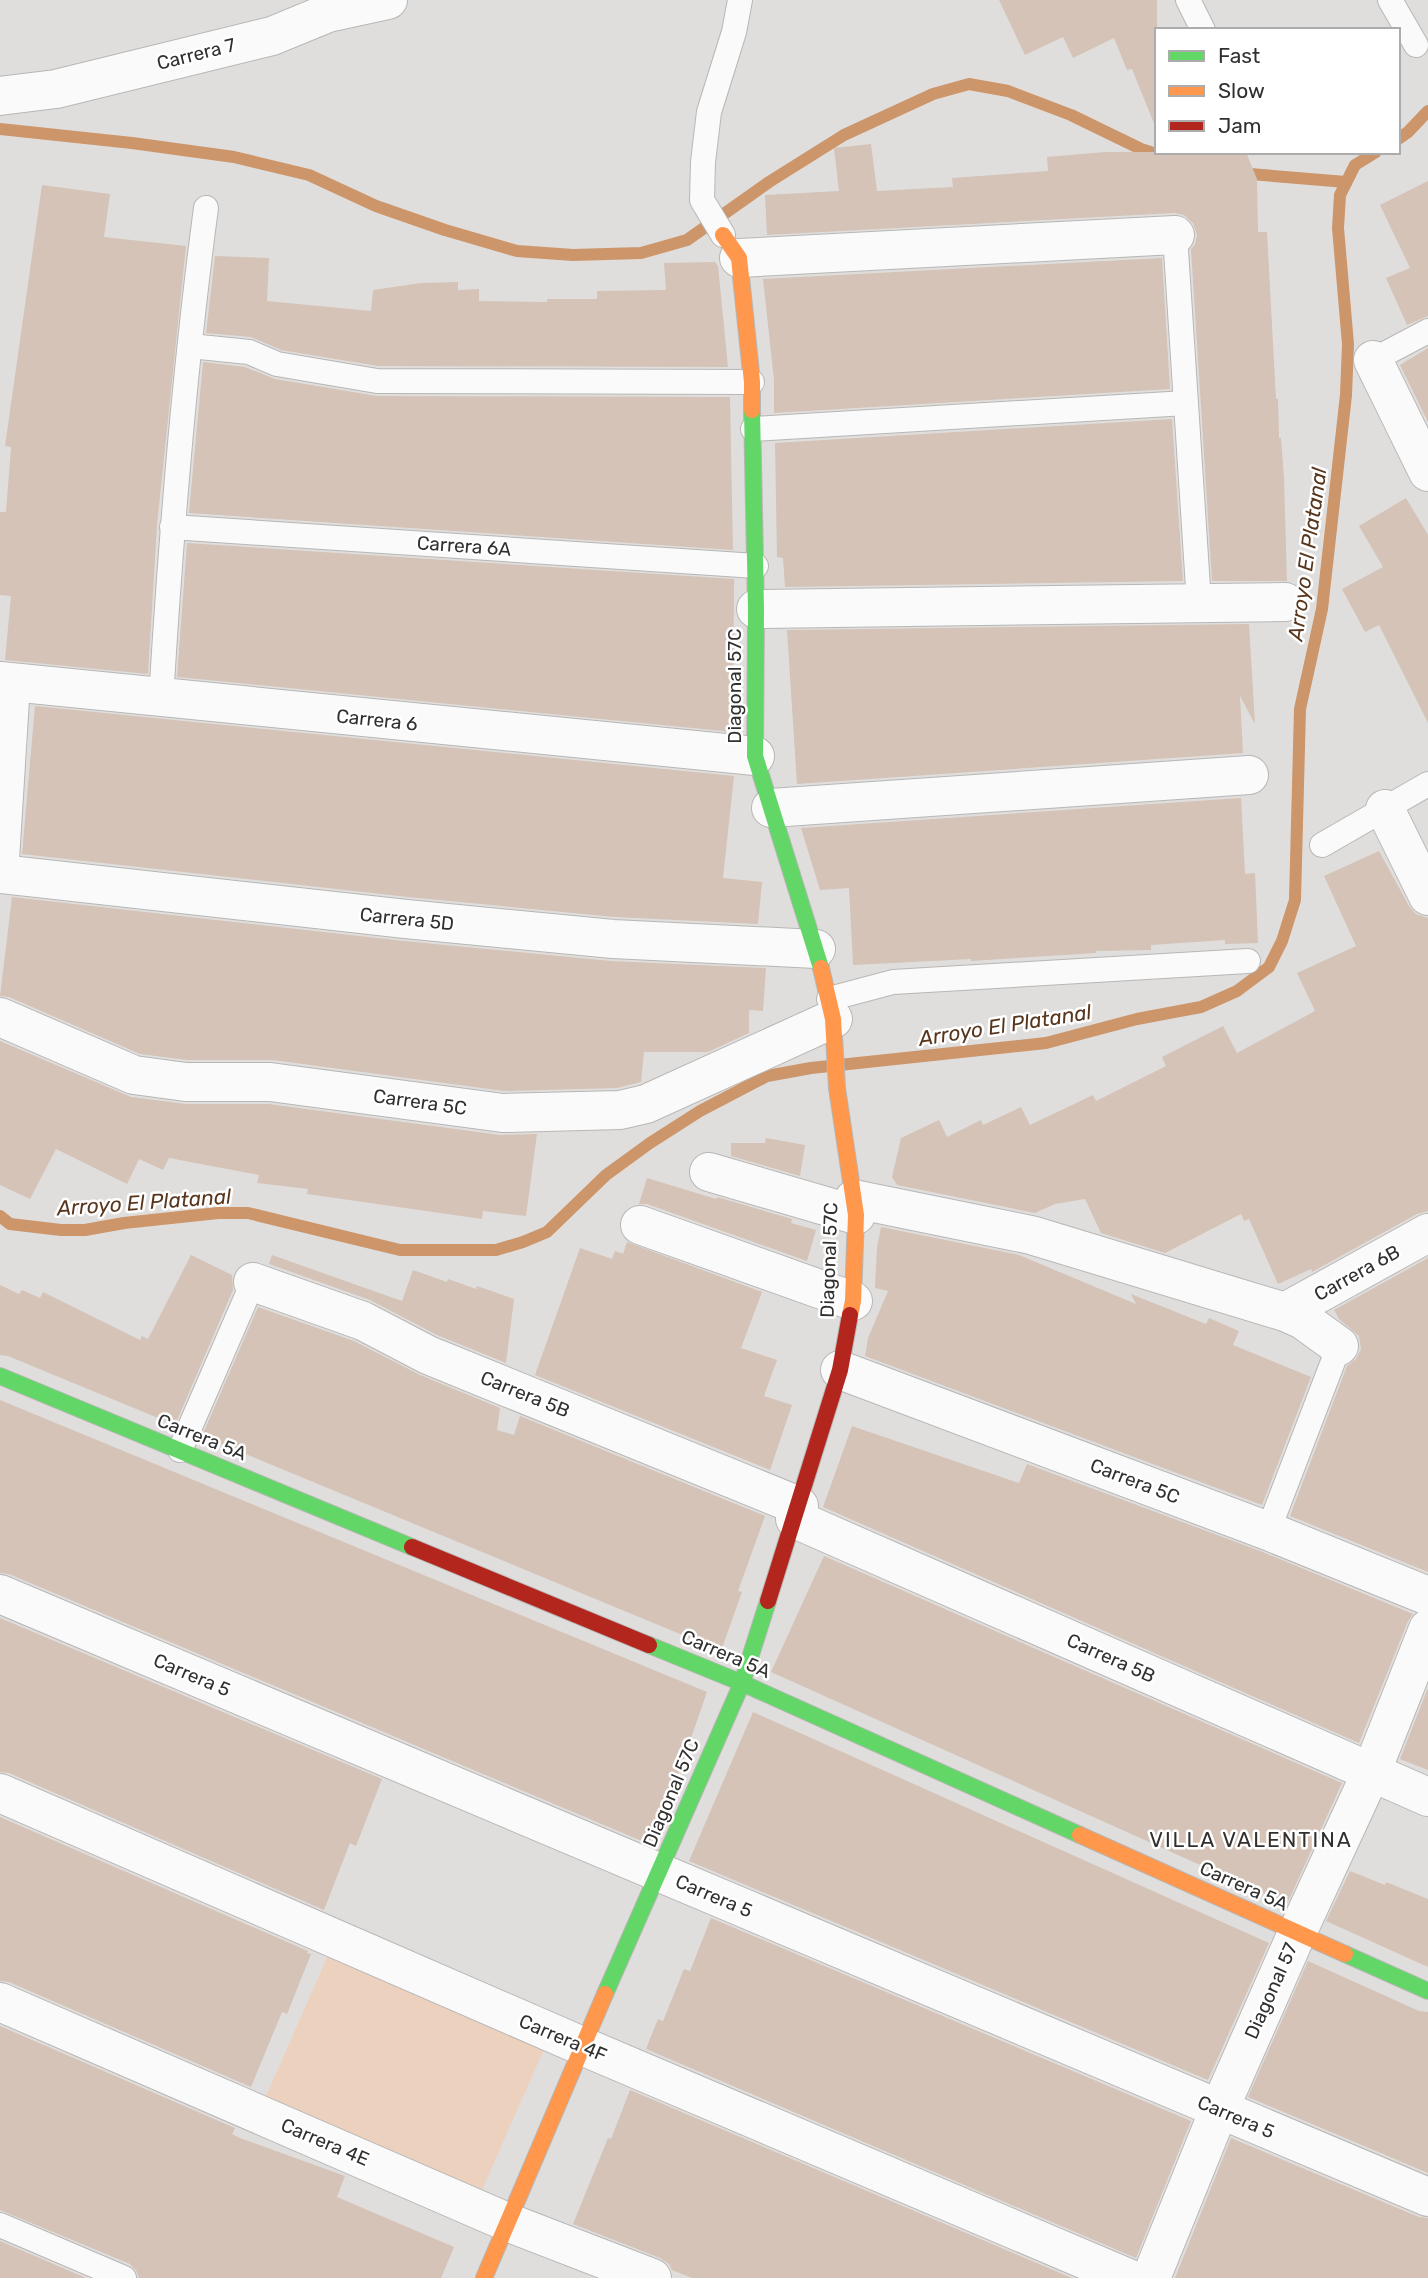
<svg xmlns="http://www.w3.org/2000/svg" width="1428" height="2278" viewBox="0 0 1428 2278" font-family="Rubik,sans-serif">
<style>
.green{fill:#ecd1bf}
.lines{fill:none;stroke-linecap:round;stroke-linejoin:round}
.stream{stroke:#cc956a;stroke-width:12}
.building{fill:#d4c3b6}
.lane-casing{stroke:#b8b7b6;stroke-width:26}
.street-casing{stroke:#b8b7b6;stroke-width:40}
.fast-casing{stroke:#b8b7b6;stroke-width:18}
.slow-casing{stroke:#b8b7b6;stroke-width:18}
.jam-casing{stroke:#b8b7b6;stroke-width:18}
.lane{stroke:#fafafa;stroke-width:24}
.street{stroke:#fafafa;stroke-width:38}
.fast{stroke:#63d668;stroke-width:16}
.slow{stroke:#ff974d;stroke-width:16}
.jam{stroke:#b3261e;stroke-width:16}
.labels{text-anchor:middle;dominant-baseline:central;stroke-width:5;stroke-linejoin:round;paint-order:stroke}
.street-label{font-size:19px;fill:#31302f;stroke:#fff}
.water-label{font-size:21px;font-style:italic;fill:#58361d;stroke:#fff}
.neighbourhood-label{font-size:21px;letter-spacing:2px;fill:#31302f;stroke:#fff}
</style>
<rect width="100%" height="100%" fill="#e0dedd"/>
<path class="green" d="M330 1951 546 2045 482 2190 266 2096Z"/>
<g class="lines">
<g class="stream">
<path d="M0 129 132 143 234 157 309 175 376 206 445 230 517 251 573 255 641 253 687 240 769 182 844 135 933 94 969 84 1008 91 1071 115 1141 149 1166 157"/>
<path d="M1398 139 1408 132 1428 111"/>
<path d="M1238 173 1346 182"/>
<path d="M0 1216 10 1224 61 1230H85L124 1223 218 1213H248L400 1250H496L523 1242 547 1232 606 1175 650 1143 700 1111 767 1076 811 1068 1046 1043 1137 1019 1201 1007 1237 991 1269 967 1282 941 1295 900 1300 709 1322 609 1346 395 1348 344 1338 228 1340 195 1355 165 1376 152"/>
</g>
</g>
<g class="building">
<path d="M999 0H1157V125L1155 126 1132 69 1127 70 1114 38 1073 58 1063 37 1025 55Z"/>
<path d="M871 144 877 191 953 187 952 178 1048 171 1047 157 1105 152H1246L1257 179 1258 232H1267L1276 399H1278L1279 438H1281L1284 478 1287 581H1212L1191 249 1195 244 1197 235 1193 223 1184 215 1174 213 767 235 765 195 839 191 834 148Z"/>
<path d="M1428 181V316L1407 325 1386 278 1410 268 1380 205Z"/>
<path d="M42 185 110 194 104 237 186 246 157 525 148 674 5 660 11 596 0 595V512H6L11 447 5 446Z"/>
<path d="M215 256 269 258 267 301 371 311 373 290 421 283 458 282V290L479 289V301L547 302V299H597V291L666 290 664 263 715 262 718 266 728 367 378 366 281 350 251 337 206 333Z"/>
<path d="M1162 258 1170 389 774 413V380L763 279Z"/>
<path d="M1428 348V422L1400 365Z"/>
<path d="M203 362 245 367 275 379 377 396 730 397 733 550 189 513Z"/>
<path d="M1172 419 1183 581 785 587 783 558 777 557 775 443Z"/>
<path d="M1406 498 1428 535V723L1379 625 1365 632 1342 589 1383 567 1359 526Z"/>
<path d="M187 543 734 579 733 732 177 677Z"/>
<path d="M1249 624 1255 724 1240 696 1243 753 797 784 787 630Z"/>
<path d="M35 706 734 776 723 878 762 882 758 924 615 917 408 897 22 854Z"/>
<path d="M1241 798 1245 874 1255 873 1258 943 1225 944V940L1151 945V950L1096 951V953L971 961V959L853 965 849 888 820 890 801 828Z"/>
<path d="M1379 851 1409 906 1416 914 1428 918V1211L1417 1214 1312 1272 1311 1269 1278 1284 1249 1219 1244 1221 1241 1214 1165 1253 1101 1233 1085 1199 1055 1204 1035 1213 897 1185 892 1177 901 1138 939 1120 947 1137 981 1120 983 1125 1021 1107 1030 1125 1093 1095 1096 1101 1166 1066 1162 1057 1223 1026 1237 1053 1315 1011 1297 973 1356 946 1324 876Z"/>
<path d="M12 897 404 941 611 961 766 968 763 1011 749 1010V1033L708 1052H644L641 1082 617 1088 504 1091 273 1060H187L140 1054 9 997 0 996Z"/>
<path d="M0 1041 131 1097 186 1104H269L500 1135 537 1134 526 1216 483 1211 482 1219 307 1194 308 1189 257 1183 259 1175 169 1158 163 1170 139 1159 127 1184 56 1149 30 1199 0 1185Z"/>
<path d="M766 1138 805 1145 800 1176 731 1156V1143H765Z"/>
<path d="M647 1178 716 1199 717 1197 792 1219 791 1223 816 1230 807 1261 647 1204H639Z"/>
<path d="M881 1227 1019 1255 1136 1304 1131 1294 1206 1324 1209 1318 1239 1331 1233 1345 1311 1377 1262 1505 865 1356 868 1338 888 1291 875 1288 877 1248Z"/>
<path d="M627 1242 762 1292 741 1348 777 1360 764 1396 792 1405 770 1470 535 1375 580 1248 612 1259 615 1251 623 1254Z"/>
<path d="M191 1255 232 1275 233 1290 175 1425 8 1356 0 1355V1285L19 1294 22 1290 40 1298 43 1292 140 1340 142 1336 148 1339Z"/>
<path d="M272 1255 402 1301 413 1270 447 1282 448 1279 476 1289 477 1286 514 1299 506 1363 437 1335 370 1300 269 1264Z"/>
<path d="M1428 1258V1572L1290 1516 1347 1366 1356 1359 1361 1349 1359 1336 1339 1319 1334 1310Z"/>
<path d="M258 1307 354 1341 420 1375 500 1408 497 1430 514 1435 520 1416 765 1516 738 1591 742 1592 721 1651 202 1436Z"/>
<path d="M0 1400 707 1692 677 1778 649 1844 9 1574 0 1573Z"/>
<path d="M852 1426 1019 1483 1027 1464 1260 1551 1413 1614 1408 1621 1359 1743 823 1507Z"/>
<path d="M824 1556 1342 1783 1287 1904 771 1672Z"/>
<path d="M0 1618 382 1779 356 1846 350 1843 324 1910 9 1773 0 1772Z"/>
<path d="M1428 1688V1770L1400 1759Z"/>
<path d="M753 1712 1269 1943 1208 2080 689 1861Z"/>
<path d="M0 1817 308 1951 307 1953 311 1954 287 2014 282 2012 251 2087 9 1982 0 1981Z"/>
<path d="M1350 1871 1385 1885 1386 1882 1428 1899V1967L1326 1921Z"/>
<path d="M711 1918 1191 2121 1136 2258 646 2049 658 2019 663 2021 684 1969 690 1971Z"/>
<path d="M1308 1961 1419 2011 1428 2012V2173L1248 2097Z"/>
<path d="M0 2026 235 2128 232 2134 240 2138 345 2176 337 2197 454 2247 441 2278H139L136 2270 130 2264 0 2210Z"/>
<path d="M630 2090 1072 2278H692L672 2270 669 2264 660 2258 573 2224 608 2138 611 2139Z"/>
<path d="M1231 2138 1419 2217 1428 2218V2278H1175Z"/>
<path d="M0 2241 86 2278H0Z"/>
</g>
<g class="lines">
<g class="lane-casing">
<g id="lane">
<path d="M1188 0 1203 30"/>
<path d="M1390 0 1416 45"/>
<path d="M723 235 702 200 703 162 709 112 734 32 740 0"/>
<path d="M1175 235 1199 603"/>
<path d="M190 346 249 352 277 364 377 381 752 382"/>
<path d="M1373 360 1428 331"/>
<path d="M753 429 1186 403"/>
<path d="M172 527 756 566"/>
<path d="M161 699C171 535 184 371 206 208"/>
<path d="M1322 845 1428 784"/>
<path d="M829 999 893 982 1248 961"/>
<path d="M180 1450 253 1282"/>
<path d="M1268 1531 1339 1346"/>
<path d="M0 2225 124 2278"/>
</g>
</g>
<g class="street-casing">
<g id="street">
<path d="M0 96 56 89 272 36 328 13 388 0"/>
<path d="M739 258 1175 235"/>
<path d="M1373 360 1428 472"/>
<path d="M756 609 1285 602"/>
<path d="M0 681 755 756"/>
<path d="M771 808 1249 775"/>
<path d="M1385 809 1428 896"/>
<path d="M0 859 11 683"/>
<path d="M0 874 406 919 613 939 816 949"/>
<path d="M0 1017 134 1075 186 1082H270L503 1113 620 1110 646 1104 833 1019"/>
<path d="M709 1172 856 1215"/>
<path d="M854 1199 1031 1235 1285 1312 1303 1320 1339 1346"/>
<path d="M640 1225 853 1301"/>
<path d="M253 1282 363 1321 428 1355 799 1506"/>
<path d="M1285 1312 1428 1233"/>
<path d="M840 1370 1268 1531 1428 1596"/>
<path d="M795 1519 1428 1797"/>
<path d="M0 1594 1428 2197"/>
<path d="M0 1793 582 2046 1128 2278"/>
<path d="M0 2002 507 2222 652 2278"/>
<path d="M1151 2278 1219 2110 1297 1933 1371 1773 1428 1629"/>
</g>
</g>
<g class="fast-casing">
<g id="fast">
<path d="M752 410 756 609 755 756 821 968"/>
<path d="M0 1376 412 1547"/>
<path d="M649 1645 742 1683 1080 1835"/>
<path d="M1345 1954 1428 1991"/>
<path d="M605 1994 742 1683 768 1601"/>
</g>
</g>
<g class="slow-casing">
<g id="slow">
<path d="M723 235 739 258 752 382V410"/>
<path d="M821 968 833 1019 837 1088 856 1215 853 1301 850 1315"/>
<path d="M1080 1835 1345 1954"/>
<path d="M484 2278 605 1994"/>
</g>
</g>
<g class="jam-casing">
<g id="jam">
<path d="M412 1547 649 1645"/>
<path d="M768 1601 840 1370 850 1315"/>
</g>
</g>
<use href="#lane" class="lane"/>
<use href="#street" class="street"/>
<use href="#fast" class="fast"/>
<use href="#slow" class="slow"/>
<use href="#jam" class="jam"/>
</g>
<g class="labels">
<g class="street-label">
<text transform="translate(196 54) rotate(-14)">Carrera 7</text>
<text transform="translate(464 546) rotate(4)">Carrera 6A</text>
<text transform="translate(734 686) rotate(-90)">Diagonal 57C</text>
<text transform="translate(377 720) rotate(6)">Carrera 6</text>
<text transform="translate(407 919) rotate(6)">Carrera 5D</text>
<text transform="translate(420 1102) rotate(8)">Carrera 5C</text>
<text transform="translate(829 1260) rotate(-88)">Diagonal 57C</text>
<text transform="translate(1357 1273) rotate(-29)">Carrera 6B</text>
<text transform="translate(525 1394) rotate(22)">Carrera 5B</text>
<text transform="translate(202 1437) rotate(22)">Carrera 5A</text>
<text transform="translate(1135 1481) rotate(21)">Carrera 5C</text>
<text transform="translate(726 1654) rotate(23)">Carrera 5A</text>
<text transform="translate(1111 1658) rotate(24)">Carrera 5B</text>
<text transform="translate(192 1675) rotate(23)">Carrera 5</text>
<text transform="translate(671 1793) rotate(-67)">Diagonal 57C</text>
<text transform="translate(1244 1886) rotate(24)">Carrera 5A</text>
<text transform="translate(714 1896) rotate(23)">Carrera 5</text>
<text transform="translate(1271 1991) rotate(-66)">Diagonal 57</text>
<text transform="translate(563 2038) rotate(23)">Carrera 4F</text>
<text transform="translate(1236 2117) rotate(23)">Carrera 5</text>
<text transform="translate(325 2142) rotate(23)">Carrera 4E</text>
</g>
<g class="water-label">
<text transform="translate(1307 554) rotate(-82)">Arroyo El Platanal</text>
<text transform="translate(1005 1025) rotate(-9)">Arroyo El Platanal</text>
<text transform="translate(144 1202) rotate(-4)">Arroyo El Platanal</text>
</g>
<g class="neighbourhood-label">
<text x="1251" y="1839">VILLA VALENTINA</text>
</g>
</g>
<rect x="1155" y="28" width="245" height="126" fill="#ffffff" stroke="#adacac" stroke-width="2"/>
<rect x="1169" y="51" width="35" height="10" fill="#63d668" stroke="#adacac" stroke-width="2"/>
<text x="1218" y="63" font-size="21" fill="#31302f">Fast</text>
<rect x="1169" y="86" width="35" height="10" fill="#ff974d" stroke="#adacac" stroke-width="2"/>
<text x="1218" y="98" font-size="21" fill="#31302f">Slow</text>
<rect x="1169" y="121" width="35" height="10" fill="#b3261e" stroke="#adacac" stroke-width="2"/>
<text x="1218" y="133" font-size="21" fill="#31302f">Jam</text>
</svg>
